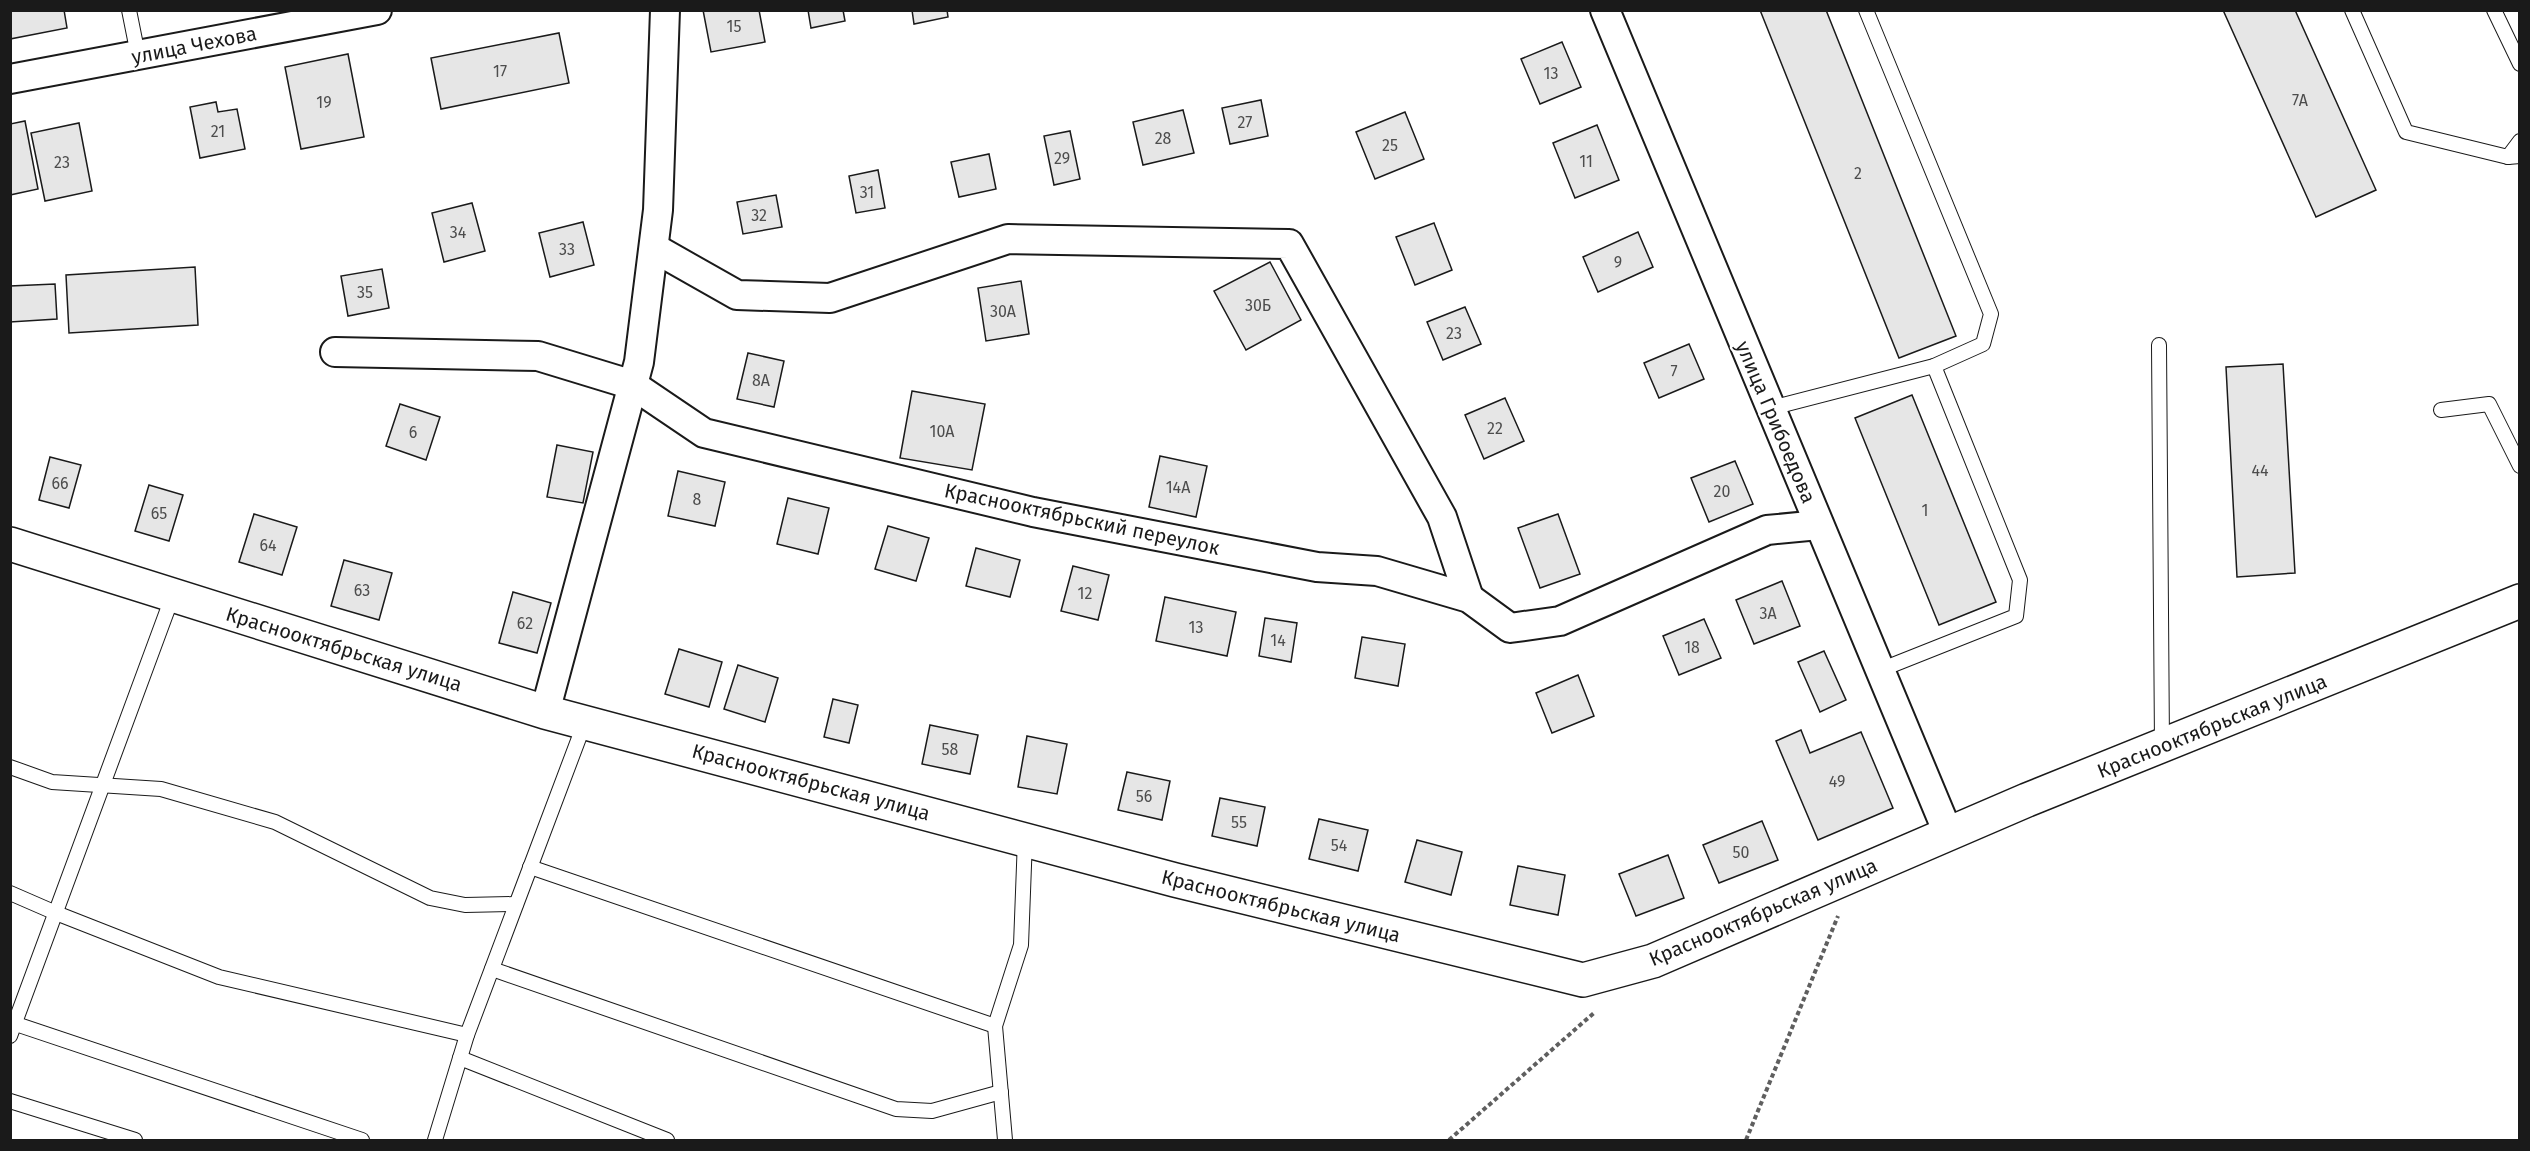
<svg xmlns="http://www.w3.org/2000/svg" width="2530" height="1151" viewBox="0 0 2530 1151" font-family="'Fira Sans',sans-serif">
<style>
.building{fill:#e6e6e6;stroke:#1a1a1a;stroke-width:1.5}
.lines{fill:none;stroke-linecap:round;stroke-linejoin:round}
.lane-casing{stroke:#1a1a1a;stroke-width:16}
.street-casing{stroke:#1a1a1a;stroke-width:32}
.secondary-casing{stroke:#1a1a1a;stroke-width:36}
.path{stroke:#5f5f5f;stroke-width:4;stroke-dasharray:4.5 3;stroke-linecap:butt}
.lane{stroke:#fff;stroke-width:14}
.street{stroke:#fff;stroke-width:28}
.secondary{stroke:#fff;stroke-width:33}
.labels{text-anchor:middle;dominant-baseline:central;stroke-width:4.5;stroke-linejoin:round;paint-order:stroke}
.number-label{font-size:16px;fill:#4d4d4d}
.street-label{font-size:20px;fill:#1a1a1a;stroke:#fff}
</style>
<rect width="100%" height="100%" fill="#fff"/>
<g class="building">
<path d="M10 10H64L67 28 10 39Z"/>
<path d="M703 10H759L765 42 711 52Z"/>
<path d="M808 10H843L845 21 811 28Z"/>
<path d="M912 10H947L948 17 914 24Z"/>
<path d="M1760 10H1826L1956 336 1899 358Z"/>
<path d="M2223 10H2295L2376 190 2316 217Z"/>
<path d="M559 33 569 83 441 109 431 58Z"/>
<path d="M1562 42 1581 87 1540 104 1521 59Z"/>
<path d="M348 54 364 137 301 149 285 67Z"/>
<path d="M1261 100 1268 136 1230 144 1222 108Z"/>
<path d="M216 102 218 112 237 109 245 149 200 158 190 107Z"/>
<path d="M1183 110 1194 153 1143 165 1133 122Z"/>
<path d="M1405 112 1424 159 1375 179 1356 132Z"/>
<path d="M25 121 38 189 10 195V124Z"/>
<path d="M79 123 92 191 45 201 31 133Z"/>
<path d="M1597 125 1619 180 1575 198 1553 143Z"/>
<path d="M1070 131 1080 179 1054 185 1044 136Z"/>
<path d="M989 154 996 189 959 197 951 162Z"/>
<path d="M878 170 885 208 856 213 849 176Z"/>
<path d="M776 195 782 227 743 234 737 202Z"/>
<path d="M472 203 485 251 444 262 432 213Z"/>
<path d="M583 222 594 265 550 277 539 233Z"/>
<path d="M1434 223 1452 270 1415 285 1396 237Z"/>
<path d="M1638 232 1653 267 1598 292 1583 257Z"/>
<path d="M1270 262 1301 320 1246 350 1214 291Z"/>
<path d="M195 267 198 325 69 333 66 275Z"/>
<path d="M382 269 389 308 348 316 341 276Z"/>
<path d="M1021 281 1029 334 986 341 978 288Z"/>
<path d="M55 284 57 319 10 322V286Z"/>
<path d="M1465 307 1481 344 1443 360 1427 322Z"/>
<path d="M1689 344 1704 379 1659 398 1644 363Z"/>
<path d="M748 353 784 361 774 407 737 399Z"/>
<path d="M2283 364 2295 573 2237 577 2226 367Z"/>
<path d="M912 391 985 404 972 470 900 458Z"/>
<path d="M1912 395 1996 602 1939 625 1855 418Z"/>
<path d="M1505 398 1524 441 1484 459 1465 415Z"/>
<path d="M400 404 440 417 426 460 386 446Z"/>
<path d="M557 445 593 452 583 503 547 497Z"/>
<path d="M1160 456 1207 466 1196 517 1149 507Z"/>
<path d="M50 457 81 465 69 508 39 500Z"/>
<path d="M1735 461 1753 504 1709 522 1691 478Z"/>
<path d="M678 471 725 482 715 526 668 516Z"/>
<path d="M149 485 183 495 169 541 135 531Z"/>
<path d="M788 498 829 508 818 554 777 544Z"/>
<path d="M254 514 297 527 282 575 239 562Z"/>
<path d="M1558 514 1580 574 1540 588 1518 528Z"/>
<path d="M888 526 929 538 916 581 875 569Z"/>
<path d="M976 548 1020 560 1010 597 966 586Z"/>
<path d="M344 560 392 573 379 620 331 606Z"/>
<path d="M1073 566 1109 575 1098 620 1061 611Z"/>
<path d="M1782 581 1800 626 1754 644 1736 600Z"/>
<path d="M513 592 551 603 537 653 499 643Z"/>
<path d="M1165 597 1236 612 1227 656 1156 641Z"/>
<path d="M1265 618 1297 623 1291 662 1259 656Z"/>
<path d="M1704 619 1721 658 1679 675 1663 636Z"/>
<path d="M1362 637 1405 644 1398 686 1355 678Z"/>
<path d="M679 649 722 662 709 707 665 694Z"/>
<path d="M1824 651 1846 700 1820 712 1798 662Z"/>
<path d="M738 665 778 678 765 722 724 709Z"/>
<path d="M1578 675 1594 716 1552 733 1536 693Z"/>
<path d="M833 699 858 705 849 743 824 737Z"/>
<path d="M930 725 978 735 970 774 922 764Z"/>
<path d="M1801 730 1810 753 1861 732 1893 808 1818 840 1776 741Z"/>
<path d="M1027 736 1067 744 1057 794 1018 787Z"/>
<path d="M1127 772 1170 781 1162 820 1118 810Z"/>
<path d="M1220 798 1265 807 1257 846 1212 836Z"/>
<path d="M1319 819 1368 830 1358 871 1309 859Z"/>
<path d="M1762 821 1778 860 1719 883 1703 845Z"/>
<path d="M1417 840 1462 852 1451 895 1405 882Z"/>
<path d="M1668 855 1684 898 1636 916 1619 874Z"/>
<path d="M1518 866 1565 875 1558 915 1510 905Z"/>
</g>
<g class="lines">
<g class="lane-casing">
<g id="lane">
<path d="M129 10 138 55"/>
<path d="M2352 10 2406 132 2508 157 2520 156"/>
<path d="M2494 10 2520 64"/>
<path d="M2508 157 2520 141"/>
<path d="M2159 345 2162 744"/>
<path d="M1771 408 1934 366 1983 344 1991 314 1866 10"/>
<path d="M2441 410 2489 404 2520 466"/>
<path d="M1880 670 2016 616 2020 580 1934 366"/>
<path d="M10 767 52 782 161 789 275 822 430 898 465 905 516 904"/>
<path d="M530 867 995 1026"/>
<path d="M10 893 56 913 219 977 467 1035"/>
<path d="M492 969 896 1109 932 1111 1001 1092"/>
<path d="M10 1022 362 1140"/>
<path d="M10 1036 173 595"/>
<path d="M460 1058 667 1140"/>
<path d="M10 1101 135 1140"/>
<path d="M435 1140 467 1035 585 722"/>
<path d="M1005 1140 995 1026 1021 945 1025 839"/>
</g>
</g>
<g class="street-casing">
<g id="street">
<path d="M1605 10 1948 833"/>
<path d="M10 79 377 10"/>
<path d="M654 248 737 295 830 298 1008 239 1289 244 1442 517 1469 598"/>
<path d="M335 352 538 356 633 385 704 433 1033 512 1317 567 1377 571 1469 598 1510 628 1560 621 1767 530 1819 525"/>
<path d="M545 712 639 362 658 210 665 10"/>
</g>
</g>
<g class="secondary-casing">
<path id="secondary" d="M10 544 545 712 1175 880 1583 980 1653 961 2027 800 2520 601"/>
</g>
<g class="path">
<path d="M1449 1140 1595 1012"/>
<path d="M1746 1140 1838 916"/>
</g>
<use href="#lane" class="lane"/>
<use href="#street" class="street"/>
<use href="#secondary" class="secondary"/>
</g>
<g class="labels">
<g class="number-label">
<text x="734" y="26">15</text>
<text x="500" y="71">17</text>
<text x="1551" y="73">13</text>
<text x="2300" y="100">7А</text>
<text x="324" y="102">19</text>
<text x="1245" y="122">27</text>
<text x="218" y="131">21</text>
<text x="1163" y="138">28</text>
<text x="1390" y="145">25</text>
<text x="1062" y="158">29</text>
<text x="1586" y="161">11</text>
<text x="62" y="162">23</text>
<text x="1858" y="173">2</text>
<text x="867" y="192">31</text>
<text x="759" y="215">32</text>
<text x="458" y="232">34</text>
<text x="567" y="249">33</text>
<text x="1618" y="262">9</text>
<text x="365" y="292">35</text>
<text x="1258" y="305">30Б</text>
<text x="1003" y="311">30А</text>
<text x="1454" y="333">23</text>
<text x="1674" y="371">7</text>
<text x="761" y="380">8А</text>
<text x="1495" y="428">22</text>
<text x="942" y="431">10А</text>
<text x="413" y="432">6</text>
<text x="2260" y="470">44</text>
<text x="60" y="483">66</text>
<text x="1178" y="487">14А</text>
<text x="1722" y="491">20</text>
<text x="697" y="499">8</text>
<text x="1925" y="510">1</text>
<text x="159" y="513">65</text>
<text x="268" y="545">64</text>
<text x="362" y="590">63</text>
<text x="1085" y="593">12</text>
<text x="1768" y="613">3А</text>
<text x="525" y="623">62</text>
<text x="1196" y="627">13</text>
<text x="1278" y="640">14</text>
<text x="1692" y="647">18</text>
<text x="950" y="749">58</text>
<text x="1837" y="781">49</text>
<text x="1144" y="796">56</text>
<text x="1239" y="822">55</text>
<text x="1339" y="845">54</text>
<text x="1741" y="852">50</text>
</g>
<g class="street-label">
<text transform="translate(194 45) rotate(-11)">улица Чехова</text>
<text transform="translate(1776 422) rotate(67)">улица Грибоедова</text>
<text transform="translate(1082 519) rotate(12)">Краснооктябрьский переулок</text>
<text transform="translate(344 649) rotate(17)">Краснооктябрьская улица</text>
<text transform="translate(2212 726) rotate(-22)">Краснооктябрьская улица</text>
<text transform="translate(811 782) rotate(15)">Краснооктябрьская улица</text>
<text transform="translate(1281 906) rotate(14)">Краснооктябрьская улица</text>
<text transform="translate(1763 912) rotate(-23)">Краснооктябрьская улица</text>
</g>
</g>
<rect width="2530" height="1151" fill="none" stroke="#1a1a1a" stroke-width="24"/>
</svg>
